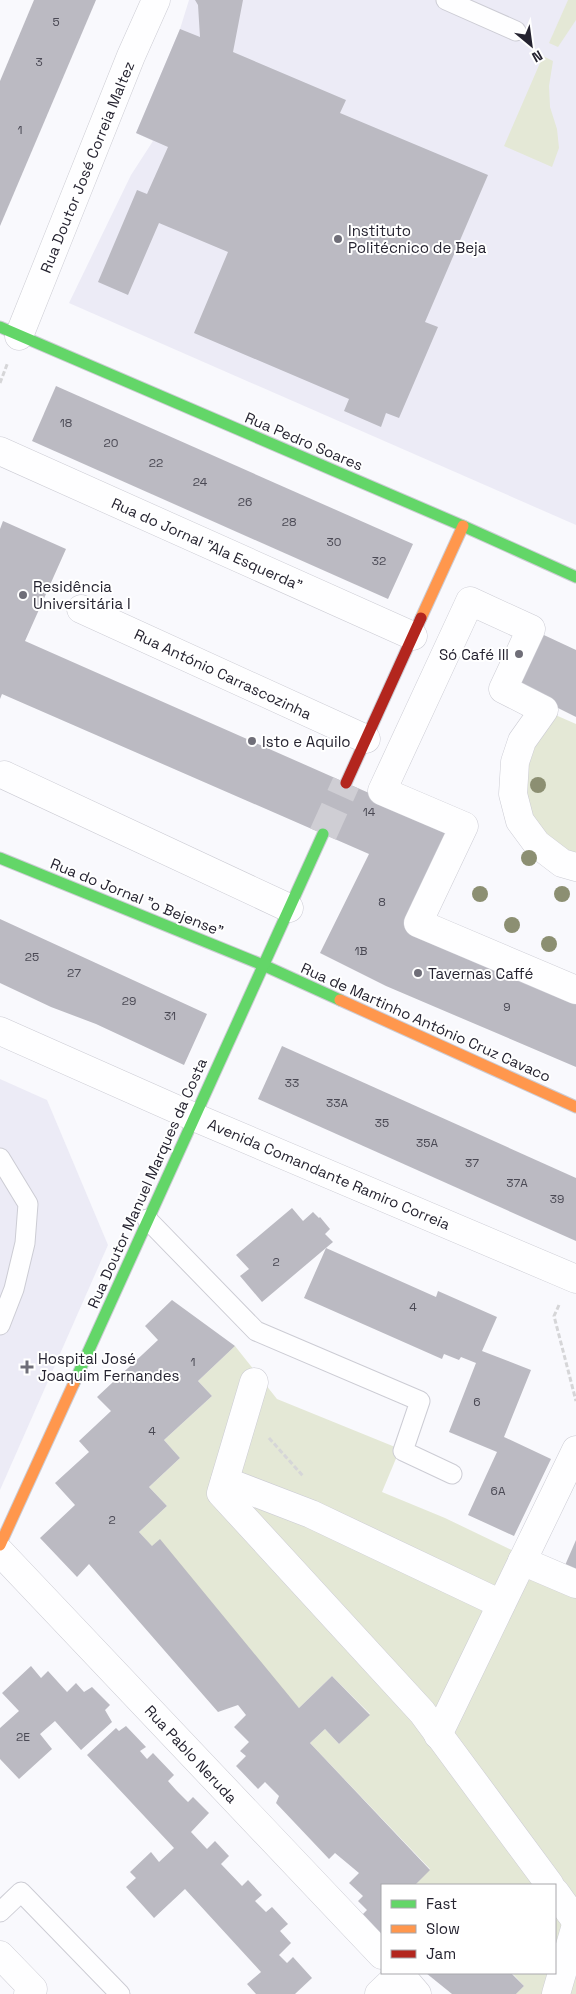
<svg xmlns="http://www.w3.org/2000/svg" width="576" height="1994" viewBox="0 0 576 1994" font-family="'Space Grotesk',sans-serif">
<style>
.built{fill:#ecebf6}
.green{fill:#e4e8d6}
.building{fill:#bbbac2}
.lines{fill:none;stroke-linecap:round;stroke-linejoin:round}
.secondary-tunnel{stroke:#cfced4;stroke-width:28;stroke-dasharray:28 14;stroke-linecap:butt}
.lane-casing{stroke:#ccccd4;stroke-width:21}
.street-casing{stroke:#ccccd4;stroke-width:29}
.fast-casing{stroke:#ccccd4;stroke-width:13}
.slow-casing{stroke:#ccccd4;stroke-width:13}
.jam-casing{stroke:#ccccd4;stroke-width:13}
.path{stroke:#d6d6d8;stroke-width:3;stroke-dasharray:5 2.5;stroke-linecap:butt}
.lane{stroke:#fefeff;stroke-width:19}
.street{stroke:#fefeff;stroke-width:28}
.fast{stroke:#63d668;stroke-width:11}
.slow{stroke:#ff974d;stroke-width:11}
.jam{stroke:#b3261e;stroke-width:11}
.tree{fill:#8c8f72}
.poi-dot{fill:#6f6e78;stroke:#fff;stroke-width:2}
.labels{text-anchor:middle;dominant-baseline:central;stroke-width:4;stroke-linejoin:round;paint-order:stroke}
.number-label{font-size:12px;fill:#4a4954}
.street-label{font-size:15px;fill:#252330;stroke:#fff}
.poi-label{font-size:15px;fill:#252330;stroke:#fff;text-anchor:start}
</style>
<rect width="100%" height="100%" fill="#f9f9fd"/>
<g class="built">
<path d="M189 0H576V525L69 303 131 175 153 141 136 133 180 29Z"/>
<path d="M0 1079 47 1100 108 1245 0 1490Z"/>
</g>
<g class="green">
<path d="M568 0H576V20L558 47 549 43Z"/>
<path d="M543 56 553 61 549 86 550 107 557 129 559 148 552 167 504 146Z"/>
<path d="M544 710 576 724V867L537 844 515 762Z"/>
<path d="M235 1346 277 1399 400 1449 382 1492 445 1518 576 1581V1994H516L524 1986 512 1973H555V1885H415L430 1869 310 1743 325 1729 339 1744 370 1714 332 1676 299 1708 139 1532 167 1506 149 1487 180 1458 164 1440 212 1396 198 1381Z"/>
</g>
<g class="building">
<path d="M34 0H96L0 226V81Z"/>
<path d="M195 0H243L233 52 346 100 340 113 488 175 425 322 438 327 399 418 386 413 381 427 344 411 349 399 194 333 228 252 159 223 128 295 98 282 137 190 147 194 168 147 136 133 180 29 200 37 198 5Z"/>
<path d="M56 386 413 544 388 599 32 441Z"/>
<path d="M3 521 66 549 25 641 455 831 408 931 576 1001V1067L386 986 320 953 369 854 2 694 0 699V529Z"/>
<path d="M531 629 576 650V717L506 682Z"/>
<path d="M0 919 207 1014 184 1065 96 1024 51 1007 0 983Z"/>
<path d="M282 1046 576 1178V1241L258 1099Z"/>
<path d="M292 1208 303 1221 313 1212 319 1218 320 1217 330 1229 325 1234 333 1242 262 1302 240 1276 249 1269 236 1255Z"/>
<path d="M326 1248 436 1297 438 1291 497 1317 482 1351 531 1370 504 1437 551 1459 514 1536 468 1515 497 1452 449 1432 476 1363 461 1357 459 1360 444 1354 442 1359 304 1298Z"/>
<path d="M172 1300 235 1346 198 1381 212 1396 164 1440 180 1458 149 1487 167 1506 139 1532 152 1546 160 1539 299 1708 332 1676 370 1715 339 1744 325 1729 310 1743 430 1870 415 1885H382V1937L359 1918 367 1910 358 1901 363 1896 349 1883 359 1873 335 1853 329 1859 276 1803 279 1796 265 1782 258 1789 236 1766 246 1756 240 1751 249 1742 234 1727 246 1715 238 1705 218 1712 89 1564 77 1577 40 1538 75 1505 55 1483 89 1452 79 1441 111 1411 97 1397 158 1340 145 1326Z"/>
<path d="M576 1540V1576L563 1570Z"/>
<path d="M31 1666 41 1678 48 1671 67 1692 76 1683 84 1692 92 1687 110 1705 105 1710 112 1722 81 1750 55 1721 40 1734 52 1749 19 1779 0 1759V1728L19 1711 2 1693Z"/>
<path d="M126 1726 146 1747 140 1751 147 1759 153 1753 174 1775 168 1781 176 1790 188 1802 193 1797 209 1813 191 1832 207 1849 215 1841 229 1856 221 1864 242 1886 248 1880 262 1895 255 1901 266 1912 272 1907 288 1924 280 1931 291 1943 279 1955 287 1963 293 1957 312 1978 295 1994H256L247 1984 261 1972 185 1889 154 1918 126 1887 136 1878 130 1872 151 1852 159 1862 174 1848 87 1755 116 1728 119 1731Z"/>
<path d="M426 1973H511L524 1986 516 1994H452Z"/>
</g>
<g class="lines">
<path class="secondary-tunnel" d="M323 834 346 783"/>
<g class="lane-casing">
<g id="lane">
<path d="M446 0 516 31"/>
<path d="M0 1158 28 1204 25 1243 14 1289 0 1325"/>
<path d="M147 1219 256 1331 420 1401 403 1451 452 1474"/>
<path d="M0 1912 21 1892 120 1994"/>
</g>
</g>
<g class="street-casing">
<g id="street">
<path d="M19 336 131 56 156 0"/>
<path d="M0 451 413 636"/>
<path d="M81 609 366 739"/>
<path d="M4 775 289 908"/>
<path d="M576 867 562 863 537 844 520 821 513 794 515 762 522 741 544 710 503 689 531 629 470 601 382 791 464 826 418 923 576 990"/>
<path d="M0 1031 194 1117 576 1279"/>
<path d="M254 1382 221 1493 422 1712 550 1885"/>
<path d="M225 1481 311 1514 501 1604"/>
<path d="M0 1552 382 1955"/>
<path d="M522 1561 576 1584"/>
<path d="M438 1735 576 1450"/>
<path d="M555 1892 576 1921"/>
<path d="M0 1955 33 1989 28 1994"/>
<path d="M399 1973 417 1994"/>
<path d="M379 1994 400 1974"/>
<path d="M556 1994 576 1925"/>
</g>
</g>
<g class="fast-casing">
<g id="fast">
<path d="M0 327 463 526 576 577"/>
<path d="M0 858 263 965 340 1000"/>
<path d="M74 1383 323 834"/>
</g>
</g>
<g class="slow-casing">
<g id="slow">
<path d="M421 618 463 526"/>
<path d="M340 1000 576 1107"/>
<path d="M0 1545 74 1383"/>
</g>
</g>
<g class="jam-casing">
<path id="jam" d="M346 783 421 618"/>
</g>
<g class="path">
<path d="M0 383 8 362"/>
<path d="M559 1305 554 1316 576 1401"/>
<path d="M269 1438 303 1476"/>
</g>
<use href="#lane" class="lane"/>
<use href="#street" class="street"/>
<use href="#fast" class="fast"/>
<use href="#slow" class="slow"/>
<use href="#jam" class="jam"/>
</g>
<g class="tree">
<circle cx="538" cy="785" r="8"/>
<circle cx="529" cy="858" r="8"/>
<circle cx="480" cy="894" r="8"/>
<circle cx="562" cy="894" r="8"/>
<circle cx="512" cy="925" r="8"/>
<circle cx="549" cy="944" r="8"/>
</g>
<g class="poi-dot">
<circle cx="338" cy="239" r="5"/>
<circle cx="23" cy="595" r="5"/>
<circle cx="519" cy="654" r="5"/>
<circle cx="252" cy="741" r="5"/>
<circle cx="418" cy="973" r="5"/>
<path d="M24.5 1359.5h5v5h5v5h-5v5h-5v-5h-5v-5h5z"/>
</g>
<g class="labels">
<g class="number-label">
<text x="56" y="22">5</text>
<text x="39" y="62">3</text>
<text x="20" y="130">1</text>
<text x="66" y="423">18</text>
<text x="111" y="443">20</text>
<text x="156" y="463">22</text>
<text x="200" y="482">24</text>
<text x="245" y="502">26</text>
<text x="289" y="522">28</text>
<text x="334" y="542">30</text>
<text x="379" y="561">32</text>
<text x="369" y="812">14</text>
<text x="382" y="902">8</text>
<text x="361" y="951">1B</text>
<text x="32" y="957">25</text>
<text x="74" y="973">27</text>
<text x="129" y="1001">29</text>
<text x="507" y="1007">9</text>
<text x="170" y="1016">31</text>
<text x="292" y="1083">33</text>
<text x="337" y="1103">33A</text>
<text x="382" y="1123">35</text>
<text x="427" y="1143">35A</text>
<text x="472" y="1163">37</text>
<text x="517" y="1183">37A</text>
<text x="557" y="1199">39</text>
<text x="276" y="1262">2</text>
<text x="413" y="1307">4</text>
<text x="193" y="1362">1</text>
<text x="477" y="1402">6</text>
<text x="152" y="1431">4</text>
<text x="498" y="1491">6A</text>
<text x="112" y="1520">2</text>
<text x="23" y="1737">2E</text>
</g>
<g class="street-label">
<text transform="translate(87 167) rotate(-68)">Rua Doutor José Correia Maltez</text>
<text transform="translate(304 441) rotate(23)">Rua Pedro Soares</text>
<text transform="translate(207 544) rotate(24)">Rua do Jornal "Ala Esquerda"</text>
<text transform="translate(223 674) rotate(25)">Rua António Carrascozinha</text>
<text transform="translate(137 897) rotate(22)">Rua do Jornal "o Bejense"</text>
<text transform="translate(426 1022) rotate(24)">Rua de Martinho António Cruz Cavaco</text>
<text transform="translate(329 1174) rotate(23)">Avenida Comandante Ramiro Correia</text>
<text transform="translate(147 1183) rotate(-66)">Rua Doutor Manuel Marques da Costa</text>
<text transform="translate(191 1754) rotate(47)">Rua Pablo Neruda</text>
</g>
<g class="poi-label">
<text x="348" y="230">Instituto<tspan x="348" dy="17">Politécnico de Beja</tspan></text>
<text x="33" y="586">Residência<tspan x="33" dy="17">Universitária I</tspan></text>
<text x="509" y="654" text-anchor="end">Só Café III</text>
<text x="262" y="741">Isto e Aquilo</text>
<text x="428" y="973">Tavernas Caffé</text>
<text x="38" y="1358">Hospital José<tspan x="38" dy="17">Joaquim Fernandes</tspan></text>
</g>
</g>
<rect x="381" y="1884" width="175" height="90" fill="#ffffff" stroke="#a8a7ac"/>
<rect x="391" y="1900" width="25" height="8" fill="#63d668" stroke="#a8a7ac"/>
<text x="426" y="1909" font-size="15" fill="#252330">Fast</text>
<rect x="391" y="1925" width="25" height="8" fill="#ff974d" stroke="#a8a7ac"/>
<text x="426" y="1934" font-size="15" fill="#252330">Slow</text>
<rect x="391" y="1950" width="25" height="8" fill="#b3261e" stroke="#a8a7ac"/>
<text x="426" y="1959" font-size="15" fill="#252330">Jam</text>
<g transform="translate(531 45) rotate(151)" stroke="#ffffff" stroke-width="4" paint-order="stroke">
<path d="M0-4L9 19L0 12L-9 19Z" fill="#252330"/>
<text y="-8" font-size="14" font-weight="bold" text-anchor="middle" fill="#252330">N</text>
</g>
</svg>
